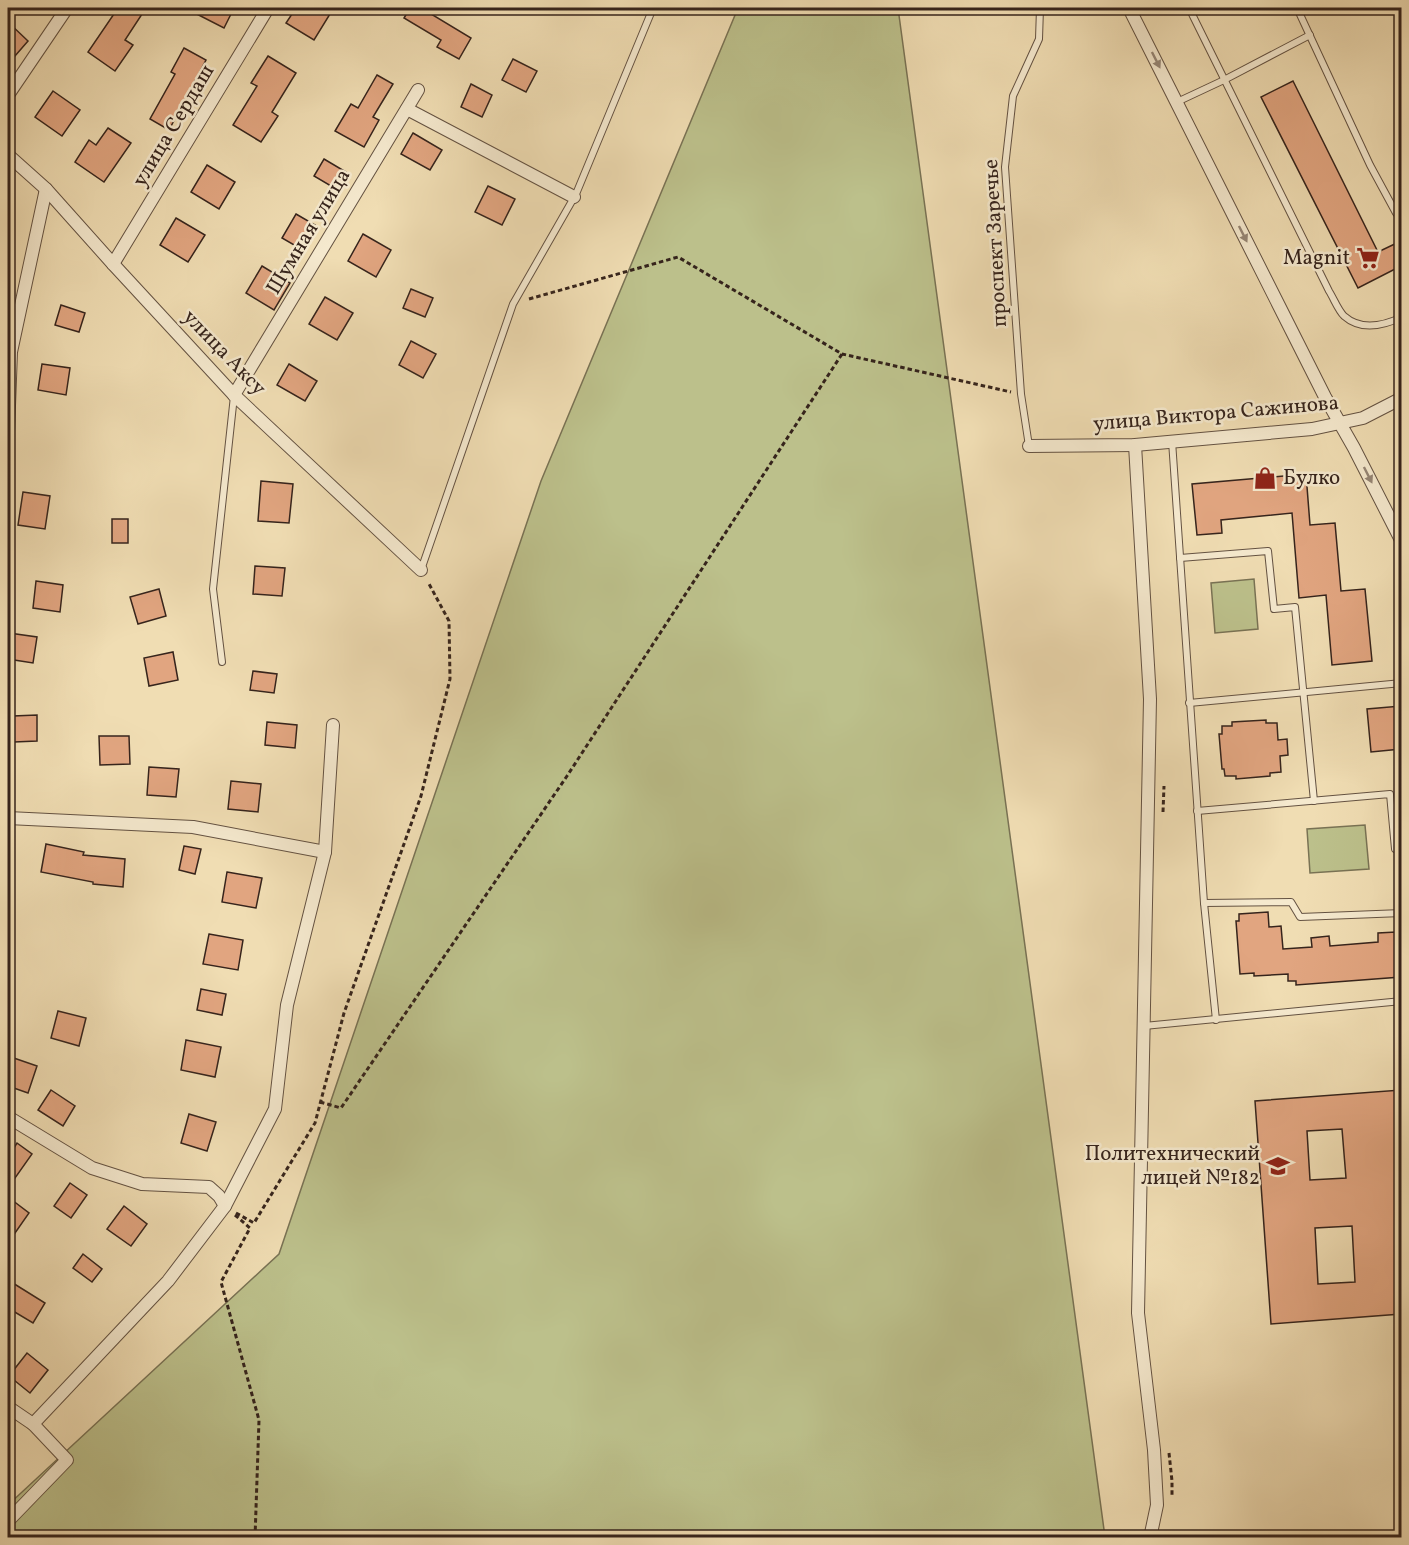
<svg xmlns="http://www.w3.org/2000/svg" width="1409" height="1545" viewBox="0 0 1409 1545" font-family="Vollkorn,serif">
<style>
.green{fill:#bcc08b;stroke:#797254;stroke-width:1.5}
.building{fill:#e1a580;stroke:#36241c;stroke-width:1.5;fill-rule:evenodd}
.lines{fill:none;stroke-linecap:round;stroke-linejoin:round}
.lane-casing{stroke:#645242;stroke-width:8}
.street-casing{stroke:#645242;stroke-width:14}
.path{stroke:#36241c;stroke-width:3;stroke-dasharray:4.5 3;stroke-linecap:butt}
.lane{stroke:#f5e9ce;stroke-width:6}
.street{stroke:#f5e9ce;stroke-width:12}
.oneway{fill:#968675}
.labels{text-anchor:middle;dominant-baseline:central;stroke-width:5;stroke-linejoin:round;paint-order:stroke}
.street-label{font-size:21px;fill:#36241c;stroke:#f5e9ce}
.poi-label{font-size:21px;fill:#36241c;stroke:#f5e9ce;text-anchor:end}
</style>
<rect width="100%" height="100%" fill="#f0ddb3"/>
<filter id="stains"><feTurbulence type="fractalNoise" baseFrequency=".00333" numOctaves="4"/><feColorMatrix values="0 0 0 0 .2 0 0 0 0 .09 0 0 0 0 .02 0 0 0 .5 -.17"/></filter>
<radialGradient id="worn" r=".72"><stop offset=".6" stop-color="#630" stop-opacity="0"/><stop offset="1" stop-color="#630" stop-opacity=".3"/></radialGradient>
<g class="green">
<path d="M738 8H898L1105 1537 8 1538V1505L279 1254 541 481Z"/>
<path d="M1254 579 1258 629 1215 633 1211 583Z"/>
<path d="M1365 825 1369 869 1310 873 1307 829Z"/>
</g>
<g class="building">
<path d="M118 8H146L125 40 133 45 115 71 88 52Z"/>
<path d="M185 8H234L224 28Z"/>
<path d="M296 8H320L330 14 314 40 286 23Z"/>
<path d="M410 8H434L431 14 471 38 459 59 437 47 441 40 404 18Z"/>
<path d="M8 22 28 41 8 64Z"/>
<path d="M184 48 206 60 169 130 150 119 175 74 171 72Z"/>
<path d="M268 56 296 73 272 112 278 116 261 142 233 125 257 86 251 83Z"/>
<path d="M513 59 537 71 526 92 502 80Z"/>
<path d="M377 75 393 84 373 117 379 120 364 147 335 131 351 104 358 108Z"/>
<path d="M1293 81 1378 252 1401 241V266L1358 288 1261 97Z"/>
<path d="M471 84 492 95 482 117 461 107Z"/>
<path d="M53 91 80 110 62 136 35 117Z"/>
<path d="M108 128 131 143 104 182 75 162 89 140 96 145Z"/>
<path d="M413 133 442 150 430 170 401 154Z"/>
<path d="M324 159 346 172 336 189 314 176Z"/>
<path d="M207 165 235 182 219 209 191 192Z"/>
<path d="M488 186 515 199 502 225 475 212Z"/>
<path d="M296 214 315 225 301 249 282 238Z"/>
<path d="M176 218 205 235 188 262 160 245Z"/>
<path d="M363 234 391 250 376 277 348 261Z"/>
<path d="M262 266 290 283 274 310 246 293Z"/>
<path d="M411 289 433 298 425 317 403 308Z"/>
<path d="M325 297 353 313 337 340 309 324Z"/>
<path d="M61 305 85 313 79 332 55 325Z"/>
<path d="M411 341 436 354 423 378 399 365Z"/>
<path d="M42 364 70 368 66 395 38 390Z"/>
<path d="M289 364 317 381 305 401 277 385Z"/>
<path d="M1306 474 1310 525 1335 523 1341 591 1365 589 1372 661 1332 665 1326 595 1299 598 1292 513 1221 520 1222 533 1197 535 1192 484Z"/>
<path d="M261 481 293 484 289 523 258 521Z"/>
<path d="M23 492 50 496 45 529 18 525Z"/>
<rect x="112" y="519" width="16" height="24"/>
<path d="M255 566 285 568 282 596 253 594Z"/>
<path d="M36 581 63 585 60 612 33 608Z"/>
<path d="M159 589 166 616 138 624 130 597Z"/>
<path d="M9 633 37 637 33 663 8 659Z"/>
<path d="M173 652 178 680 149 686 144 658Z"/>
<path d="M253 671 277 674 274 693 250 690Z"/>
<path d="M1401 706V749L1371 752 1367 709Z"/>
<path d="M37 715V741L14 742 13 716Z"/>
<path d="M1266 720V723H1277L1278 740 1287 739 1288 755 1280 756 1281 772 1270 773V776L1236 779V776H1225L1224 769H1222L1219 734H1222V726H1232V722Z"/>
<path d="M267 722 297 725 295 748 265 745Z"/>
<path d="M99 736H129L130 764 100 765Z"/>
<path d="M149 767 179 769 176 797 147 795Z"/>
<path d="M231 781 261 784 258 812 228 809Z"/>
<path d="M46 844 84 852 83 855 125 859 123 887 93 884V882L41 872Z"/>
<path d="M184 846 201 849 195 874 179 870Z"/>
<path d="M227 872 262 878 256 908 222 902Z"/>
<path d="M1268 912 1269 927 1281 926 1283 949 1312 947 1311 938 1329 936 1330 946 1378 942V933L1396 932V941L1401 940V977L1296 985V981H1288V974L1254 976V973L1240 974 1236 921H1239V914Z"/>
<path d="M209 934 243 940 238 970 203 964Z"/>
<path d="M201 989 226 994 222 1015 197 1010Z"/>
<path d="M58 1011 86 1018 79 1046 51 1038Z"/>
<path d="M186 1040 221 1047 215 1077 181 1070Z"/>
<path d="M8 1056 37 1066 28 1093 8 1086Z"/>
<path d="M51 1090 75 1106 63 1126 38 1110Z"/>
<path d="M1401 1090V1314L1271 1324 1255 1101ZM1342 1129 1346 1178 1310 1180 1307 1131ZM1352 1226 1355 1282 1318 1284 1315 1228Z"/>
<path d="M189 1114 216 1122 207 1151 181 1143Z"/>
<path d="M17 1143 32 1154 8 1188V1149L12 1151Z"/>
<path d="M70 1183 87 1195 71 1218 54 1206Z"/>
<path d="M8 1197 29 1213 8 1243Z"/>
<path d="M124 1206 147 1224 131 1246 107 1229Z"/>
<path d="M83 1254 102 1269 92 1282 73 1268Z"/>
<path d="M8 1280 45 1303 33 1323 8 1308Z"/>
<path d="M27 1353 48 1370 30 1393 9 1376Z"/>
</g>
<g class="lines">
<g class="lane-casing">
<g id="lane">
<path d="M1189 8 1329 291C1334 299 1338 310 1344 316 1361 331 1383 326 1402 317"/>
<path d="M1297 8 1370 165 1396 213 1402 210"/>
<path d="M1177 102 1224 80 1310 35"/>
<path d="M1172 441 1204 903 1216 1020"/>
<path d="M1029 446 1021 394 1005 167 1013 96 1039 39 1040 8"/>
<path d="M1180 558 1268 551 1274 609 1295 607 1314 801"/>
<path d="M421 570 513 304 576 194 653 8"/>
<path d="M222 662 213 589 234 396"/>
<path d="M1189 703 1402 683"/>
<path d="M1197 811 1390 794 1395 849H1402"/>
<path d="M1204 903 1291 902 1300 917 1402 913"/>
<path d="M1144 1026 1402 1001"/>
</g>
</g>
<g class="street-casing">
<g id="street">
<path d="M1129 8 1325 397 1354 448 1402 542"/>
<path d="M8 95 67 8"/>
<path d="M407 109 574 197"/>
<path d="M8 155 46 189 113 264 234 395 421 570"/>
<path d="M113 264 268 8"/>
<path d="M234 395 418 90"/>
<path d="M8 432 11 352 46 189"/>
<path d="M1135 445 1150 699 1138 1313 1154 1450 1157 1505 1150 1538"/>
<path d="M1029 446 1135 445 1312 429 1363 418 1402 398"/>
<path d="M8 818 193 827 325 852"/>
<path d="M8 1117 92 1168 142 1184 209 1187 219 1196 225 1206"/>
<path d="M8 1407 33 1424"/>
<path d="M8 1521 67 1460 33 1424 168 1281 225 1206 275 1109 287 1005 325 852 333 725"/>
</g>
</g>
<g class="path">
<path d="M529 299 678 257 842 354 1011 392"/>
<path d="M1163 812 1164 786"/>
<path d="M320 1102 341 1108 567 776 842 354"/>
<path d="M236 1213 254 1223 315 1123 344 1013 421 796 450 679 449 621 428 582"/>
<path d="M235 1215 250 1228 221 1282 259 1420 255 1538"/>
<path d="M1169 1453 1172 1481V1497"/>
</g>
<use href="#lane" class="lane"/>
<use href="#street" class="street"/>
</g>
<defs><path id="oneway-solid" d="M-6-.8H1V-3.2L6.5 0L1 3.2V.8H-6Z" transform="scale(1.5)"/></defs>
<g class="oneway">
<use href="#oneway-solid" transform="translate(1156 60) rotate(63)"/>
<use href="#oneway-solid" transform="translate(1243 234) rotate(63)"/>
<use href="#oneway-solid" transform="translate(1368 475) rotate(63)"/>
</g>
<defs>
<g id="supermarket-bare" transform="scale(1.8)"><path d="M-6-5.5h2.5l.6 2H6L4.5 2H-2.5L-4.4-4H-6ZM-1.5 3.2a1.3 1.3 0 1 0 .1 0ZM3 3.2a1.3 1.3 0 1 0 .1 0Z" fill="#8f2418" stroke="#f5e9ce" stroke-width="2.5" paint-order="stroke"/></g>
<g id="shop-bare" transform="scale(1.8)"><path d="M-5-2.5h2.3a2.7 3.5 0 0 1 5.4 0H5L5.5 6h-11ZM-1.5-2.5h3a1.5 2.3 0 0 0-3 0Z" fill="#8f2418" stroke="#f5e9ce" stroke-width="2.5" paint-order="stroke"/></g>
<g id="school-bare" transform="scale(1.8)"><path d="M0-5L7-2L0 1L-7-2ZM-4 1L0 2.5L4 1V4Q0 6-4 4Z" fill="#8f2418" stroke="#f5e9ce" stroke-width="2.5" paint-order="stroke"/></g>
</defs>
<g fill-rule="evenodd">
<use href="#supermarket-bare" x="1368" y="258"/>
<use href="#shop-bare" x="1265" y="478"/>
<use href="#school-bare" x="1278" y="1166"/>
</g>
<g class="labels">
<g class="street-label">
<text transform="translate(174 126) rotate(-59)">улица Сердаш</text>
<text transform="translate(309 232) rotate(-59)">Шумная улица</text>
<text transform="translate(996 243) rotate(-93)">проспект Заречье</text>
<text transform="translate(224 353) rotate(46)">улица Аксу</text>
<text transform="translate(1216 414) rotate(-5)">улица Виктора Сажинова</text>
</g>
<g class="poi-label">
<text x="1350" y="258">Magnit</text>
<text x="1283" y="478" text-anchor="start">Булко</text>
<text x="1260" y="1154">Политехнический<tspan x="1260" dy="24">лицей №182</tspan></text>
</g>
</g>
<rect width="1409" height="1545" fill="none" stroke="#f0ddb3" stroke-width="30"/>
<rect x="9" y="9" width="1391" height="1527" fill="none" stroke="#36241c" stroke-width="3"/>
<rect x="15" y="15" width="1379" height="1515" fill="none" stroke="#36241c" stroke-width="1.5"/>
<rect width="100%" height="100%" filter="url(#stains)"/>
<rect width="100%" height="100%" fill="url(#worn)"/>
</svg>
